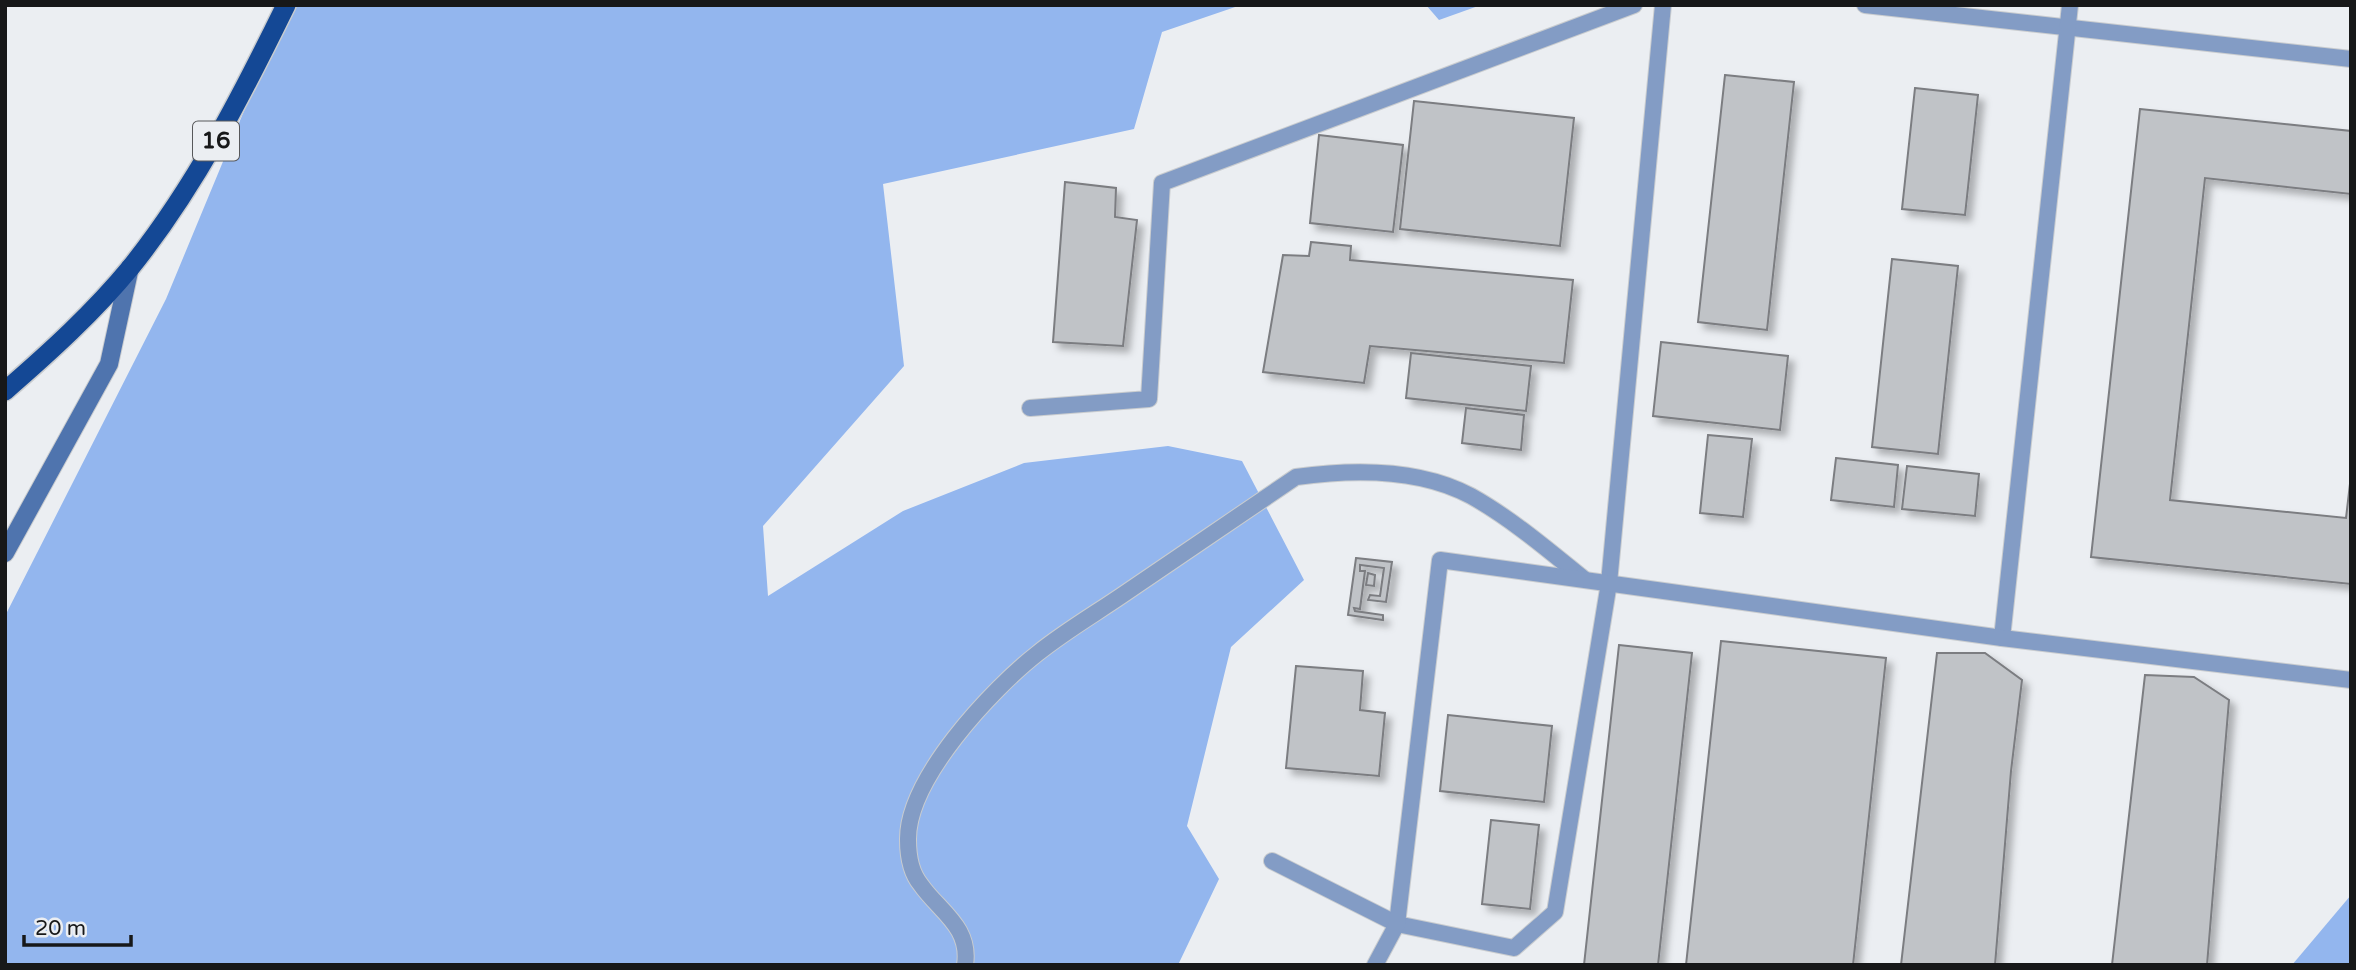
<svg xmlns="http://www.w3.org/2000/svg" width="2356" height="970" viewBox="0 0 2356 970" font-family="'Varela Round',sans-serif">
<style>
.forest{fill:#93b6ee}
.building{fill:#c0c3c7;stroke:#7b7d81;stroke-width:2;filter:url(#shadow)}
.lines{fill:none;stroke-linecap:round;stroke-linejoin:round}
.service-casing{stroke:#c9cccf;stroke-width:18}
.secondary-casing{stroke:#c9cccf;stroke-width:20}
.trunk-casing{stroke:#c9cccf;stroke-width:22}
.service{stroke:#839cc5;stroke-width:16}
.secondary{stroke:#4f74ae;stroke-width:18}
.trunk{stroke:#144895;stroke-width:19}
.labels{text-anchor:middle;dominant-baseline:central;stroke-width:5;stroke-linejoin:round;paint-order:stroke}
.shield{fill:#ebeef2;stroke:#57585a;stroke-width:2}
.shield-label{font-size:23px;font-weight:bold;fill:#171819}
</style>
<defs>
<filter id="shadow"><feDropShadow dx="6" dy="6" stdDeviation="3.5" flood-color="#0004"/></filter>
</defs>
<rect width="100%" height="100%" fill="#ebeef2"/>
<g class="forest">
<path d="M288 5H1241L1162 32 1134 129 883 184 904 366 763 526 768 596 903 511 1024 463 1168 446 1242 461 1304 580 1231 647 1187 826 1219 879 1178 965H5V616L166 299Z"/>
<path d="M1426 5H1481L1439 20Z"/>
<path d="M2351 895V965H2292Z"/>
</g>
<g class="building">
<path d="M1725 75 1794 82 1767 330 1698 322Z"/>
<path d="M1915 88 1978 95 1965 215 1902 209Z"/>
<path d="M1414 101 1574 118 1560 246 1400 229Z"/>
<path d="M2140 109 2351 131V194L2205 178 2170 500 2346 518 2351 475V584L2091 557Z"/>
<path d="M1319 135 1403 145 1393 232 1310 223Z"/>
<path d="M1065 182 1116 188 1115 217 1137 220 1123 346 1053 342Z"/>
<path d="M1311 242 1351 246 1350 260 1573 280 1564 363 1370 346 1364 383 1263 372 1283 255 1309 256Z"/>
<path d="M1892 259 1958 266 1938 454 1872 447Z"/>
<path d="M1661 342 1788 356 1780 430 1653 416Z"/>
<path d="M1411 353 1531 366 1526 411 1406 398Z"/>
<path d="M1466 408 1524 415 1521 450 1462 443Z"/>
<path d="M1708 435 1752 439 1743 517 1700 513Z"/>
<path d="M1836 458 1898 465 1894 507 1831 500Z"/>
<path d="M1907 466 1979 474 1975 516 1902 509Z"/>
<path d="M1356 558 1392 562 1386 602 1368 600 1370 595 1380 596 1384 568 1360 565V571H1365L1360 609 1354 608 1355 611 1383 615V620L1348 615Z"/>
<path d="M1368 573 1375 575 1374 586 1366 585Z"/>
<path d="M1721 641 1886 658 1853 965H1686Z"/>
<path d="M1619 645 1692 653 1658 965H1584Z"/>
<path d="M1937 653H1985L2022 680 2011 771 1995 965H1901Z"/>
<path d="M1296 666 1363 671 1360 710 1385 713 1379 776 1286 768Z"/>
<path d="M2145 675 2194 677 2229 700 2207 965H2112Z"/>
<path d="M1448 715 1552 726 1544 802 1440 791Z"/>
<path d="M1491 820 1539 825 1530 909 1482 904Z"/>
</g>
<g class="lines">
<g class="service-casing">
<g id="service">
<path d="M1865 5 2351 59"/>
<path d="M1030 408 1149 399 1162 183 1634 5"/>
<path d="M2002 638 2070 5"/>
<path d="M1272 861 1397 924 1514 948 1555 912 1609 583 1663 5"/>
<path d="M965 965C971 927 939 911 921 885 911 873 908 856 908 840 907 779 992 689 1038 653 1064 632 1093 615 1121 596 1179 556 1238 517 1296 477 1353 469 1419 468 1471 496 1512 519 1548 550 1584 579"/>
<path d="M1375 965 1397 924 1440 560 2002 638 2351 680"/>
</g>
</g>
<g class="secondary-casing">
<path id="secondary" d="M5 553 109 364 130 267"/>
</g>
<g class="trunk-casing">
<path id="trunk" d="M5 391C50 352 94 312 131 267 195 187 241 97 286 5"/>
</g>
<use href="#service" class="service"/>
<use href="#secondary" class="secondary"/>
<use href="#trunk" class="trunk"/>
</g>
<g class="labels">
<rect class="shield" x="193" y="121.5" width="46" height="39" rx="5"/>
<g class="shield-label">
<text x="216" y="141">16</text>
</g>
</g>
<rect width="2356" height="970" fill="none" stroke="#171819" stroke-width="14"/>
<path d="M24 935v10h107v-10" fill="none" stroke="#171819" stroke-width="3.5"/>
<text x="35" y="935" font-size="21" fill="#171819" stroke="#ebeef2" stroke-width="5" paint-order="stroke">20 m</text>
</svg>
